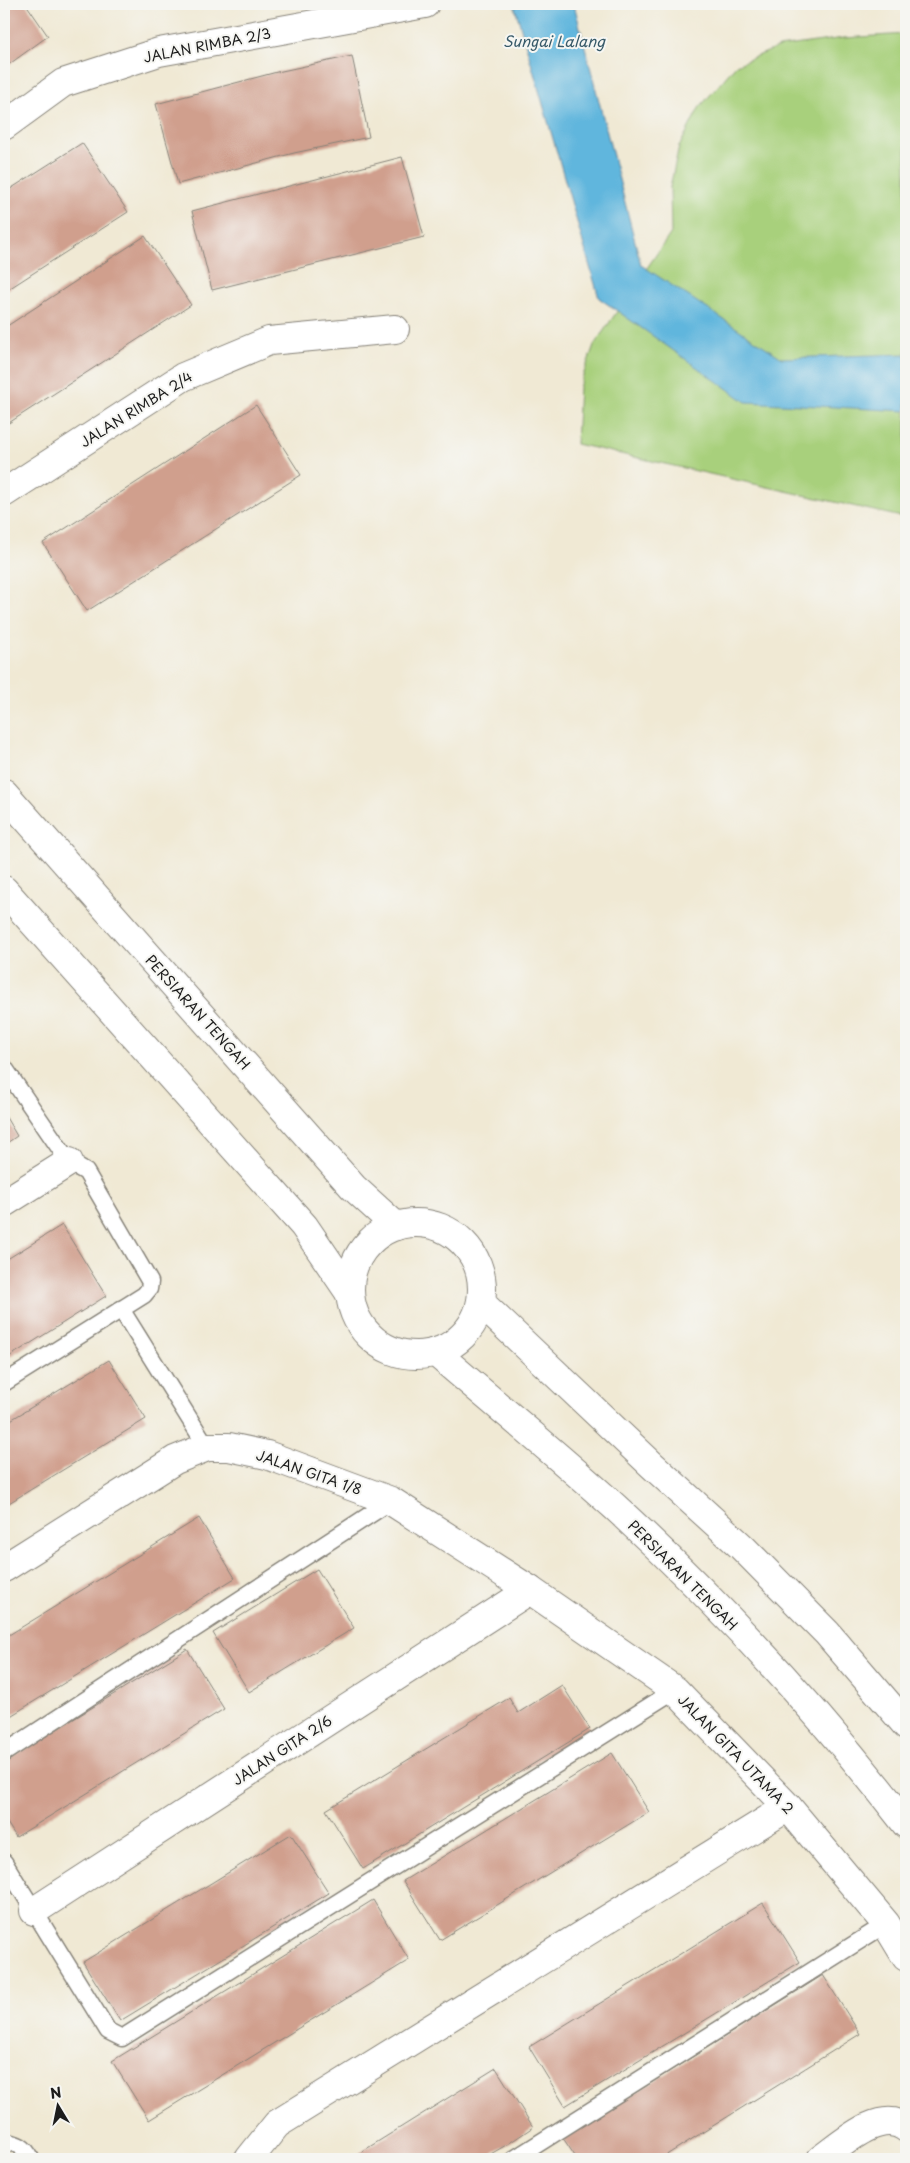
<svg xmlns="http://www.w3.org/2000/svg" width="910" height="2163" viewBox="0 0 910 2163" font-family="'Playpen Sans',sans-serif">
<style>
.green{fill:#a8d07b;stroke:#62764c}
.water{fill:#61b6dd;stroke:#3e697c}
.building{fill:#d09f8d}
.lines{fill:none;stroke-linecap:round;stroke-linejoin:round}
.service-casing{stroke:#868278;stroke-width:19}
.minor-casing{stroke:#868278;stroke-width:30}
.tertiary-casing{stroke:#868278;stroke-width:30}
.service{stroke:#fff;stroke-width:16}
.minor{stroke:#fff;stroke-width:28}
.tertiary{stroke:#fff;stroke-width:28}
.labels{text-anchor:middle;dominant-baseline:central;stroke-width:4;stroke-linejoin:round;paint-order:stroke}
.street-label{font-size:14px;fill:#1c1c1c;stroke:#f6f6f2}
.water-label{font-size:15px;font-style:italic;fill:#385a69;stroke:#f6f6f2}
</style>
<rect width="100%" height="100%" fill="#f6f6f2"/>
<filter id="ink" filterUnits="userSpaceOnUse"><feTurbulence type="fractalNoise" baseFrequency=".02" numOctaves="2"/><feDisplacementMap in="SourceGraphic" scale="10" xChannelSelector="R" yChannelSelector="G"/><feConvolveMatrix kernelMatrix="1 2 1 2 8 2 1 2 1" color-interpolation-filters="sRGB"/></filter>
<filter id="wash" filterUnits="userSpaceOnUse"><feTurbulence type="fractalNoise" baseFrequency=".0096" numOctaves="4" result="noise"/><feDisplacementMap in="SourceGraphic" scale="20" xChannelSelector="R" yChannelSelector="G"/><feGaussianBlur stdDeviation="1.12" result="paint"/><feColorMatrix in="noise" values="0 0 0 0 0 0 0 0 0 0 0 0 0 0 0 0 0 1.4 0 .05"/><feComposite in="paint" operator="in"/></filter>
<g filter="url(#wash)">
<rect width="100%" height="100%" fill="#f0e9d4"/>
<path class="green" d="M906 34V518L576 444 579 387 594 345 671 233 670 187 679 147 699 108 736 65 779 47 844 38Z"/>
<path class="water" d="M514 4H574L641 265 782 358 906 354V411L746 402 599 298Z"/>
<g id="blocks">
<g class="building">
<path d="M4 4H26L48 36 4 68Z"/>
<path d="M352 56 369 137 294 153 178 184 156 104 277 72Z"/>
<path d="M82 143 128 212 4 292V193Z"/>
<path d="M402 157 424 237 212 290 192 211Z"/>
<path d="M145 236 191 305 4 426V328Z"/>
<path d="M256 405 301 475 87 611 43 543Z"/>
<path d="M4 1114 17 1136 4 1145Z"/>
<path d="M62 1225 106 1296 4 1360V1261Z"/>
<path d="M109 1360 146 1419 4 1506V1424Z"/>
<path d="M199 1518 235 1578 4 1720V1638Z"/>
<path d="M317 1569 354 1628 249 1692 213 1633Z"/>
<path d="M187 1649 224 1709 16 1837 4 1818V1762Z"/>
<path d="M562 1685 590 1729 363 1869 326 1810 509 1698 518 1713Z"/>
<path d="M612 1753 649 1812 440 1940 403 1881Z"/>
<path d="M291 1834 329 1893 120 2021 83 1962Z"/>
<path d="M373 1900 409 1960 149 2120 112 2061Z"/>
<path d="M763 1903 800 1962 565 2106 529 2047Z"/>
<path d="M823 1975 860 2034 660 2159H577L563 2138Z"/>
<path d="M496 2068 533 2127 508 2144 482 2159H350Z"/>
</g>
</g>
</g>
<g filter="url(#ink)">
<use href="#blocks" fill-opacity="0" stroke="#868278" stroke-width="1"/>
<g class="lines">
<g class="service-casing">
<g id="service">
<path d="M4 1067 69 1162 86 1172 150 1282 149 1289 144 1295 4 1383"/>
<path d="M121 1309 207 1447"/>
<path d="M4 1753 391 1501"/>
<path d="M4 1862 108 2031 122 2038 675 1690"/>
<path d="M4 2143C16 2141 26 2148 31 2159"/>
<path d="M514 2159 886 1924"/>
</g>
</g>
<g class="minor-casing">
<g id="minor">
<path d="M4 126 63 83 159 52 425 4"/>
<path d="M4 493 183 377 269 341 395 329"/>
<path d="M4 1203 69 1162"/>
<path d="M4 1568 175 1460 207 1447H229L267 1455 391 1501 530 1590 675 1690 788 1807 886 1924 906 1957"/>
<path d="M34 1911 530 1590"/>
<path d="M249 2159 277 2124 788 1807"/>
<path d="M821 2159C841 2145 881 2107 906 2128"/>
</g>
</g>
<g class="tertiary-casing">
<g id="tertiary">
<path d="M4 793 353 1187 396 1226"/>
<path d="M4 890 304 1226 349 1292"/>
<circle cx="416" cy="1289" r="66"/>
<path d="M481 1303 652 1465 742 1547 827 1633 906 1725"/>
<path d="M435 1352C495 1404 557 1454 615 1507 720 1604 819 1711 906 1824"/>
</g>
</g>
<use href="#service" class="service"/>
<use href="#minor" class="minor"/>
<use href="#tertiary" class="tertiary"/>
</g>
</g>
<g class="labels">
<g class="street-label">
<text transform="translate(207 45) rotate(-11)">JALAN RIMBA 2/3</text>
<text transform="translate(136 409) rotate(-32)">JALAN RIMBA 2/4</text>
<text transform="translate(198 1012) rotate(48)">PERSIARAN TENGAH</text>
<text transform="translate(309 1472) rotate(19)">JALAN GITA 1/8</text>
<text transform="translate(683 1575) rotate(45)">PERSIARAN TENGAH</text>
<text transform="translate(282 1750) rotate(-33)">JALAN GITA 2/6</text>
<text transform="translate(736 1754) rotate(46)">JALAN GITA UTAMA 2</text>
</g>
<g class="water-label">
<text x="554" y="40">Sungai Lalang</text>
</g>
</g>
<rect width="910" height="2163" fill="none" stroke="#f6f6f2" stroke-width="20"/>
<g transform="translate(58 2106) rotate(350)" stroke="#f6f6f2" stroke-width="4" paint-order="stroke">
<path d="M0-4L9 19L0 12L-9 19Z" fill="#1c1c1c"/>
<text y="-8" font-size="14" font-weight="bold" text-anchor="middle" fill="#1c1c1c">N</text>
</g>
</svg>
